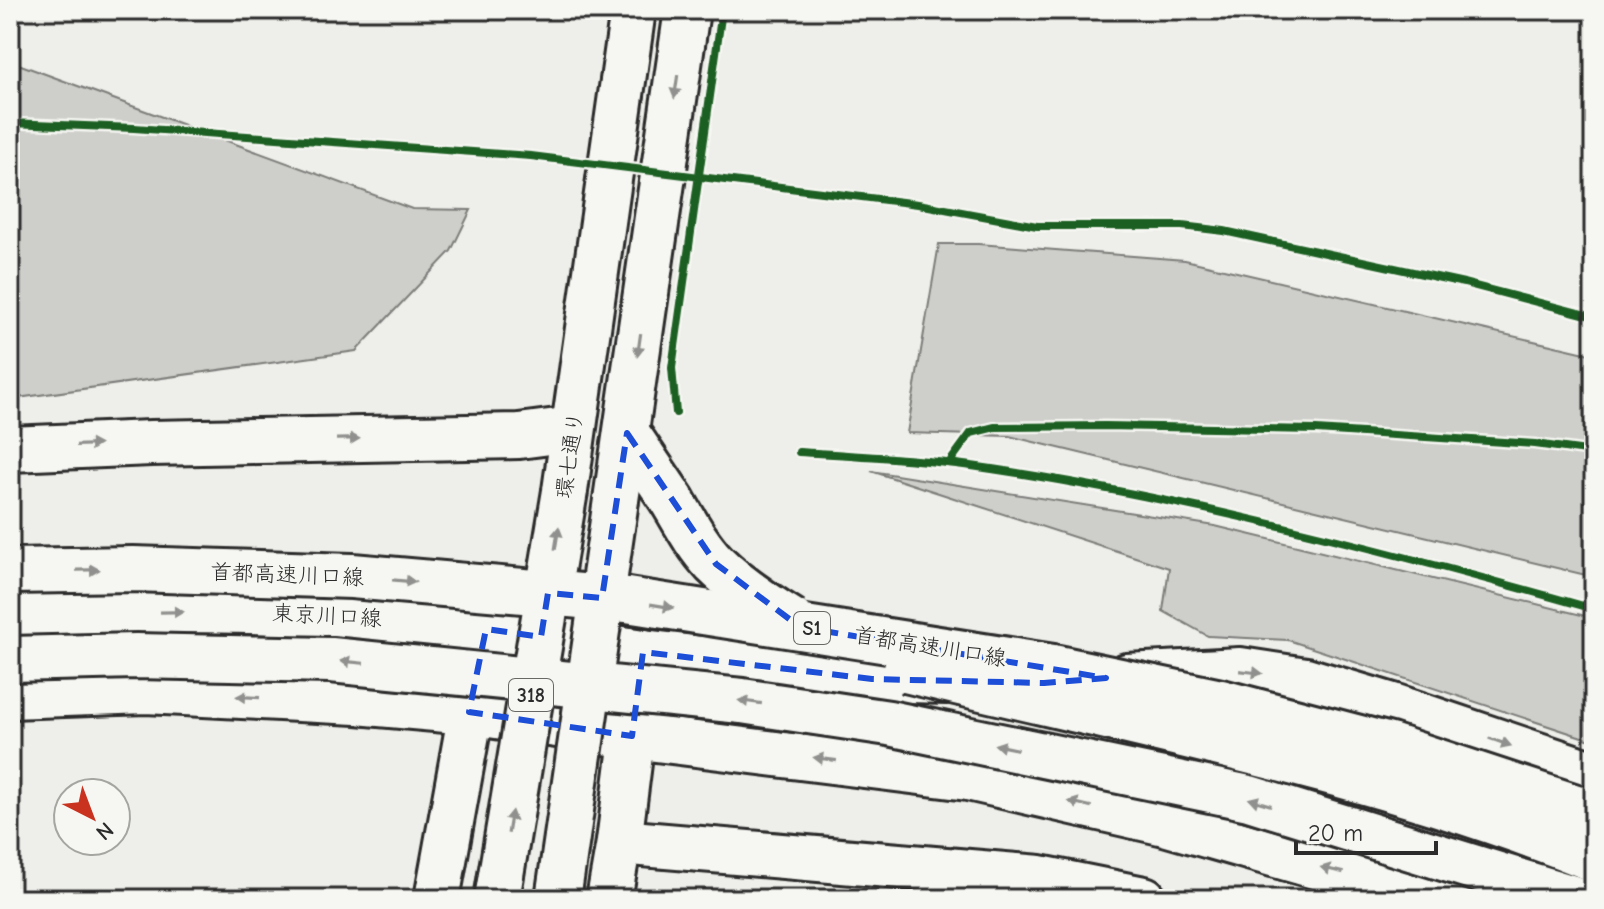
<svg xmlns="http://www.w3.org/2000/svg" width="1604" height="909" viewBox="0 0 1604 909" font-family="'Comic Neue','Klee One',sans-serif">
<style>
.green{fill:#cececa;stroke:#7c7c7a;stroke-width:2}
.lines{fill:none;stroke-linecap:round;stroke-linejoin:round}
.minor-casing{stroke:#2b2b2b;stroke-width:50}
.tertiary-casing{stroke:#2b2b2b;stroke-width:50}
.secondary-casing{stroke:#2b2b2b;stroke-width:50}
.primary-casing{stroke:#2b2b2b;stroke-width:50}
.motorway-casing{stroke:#2b2b2b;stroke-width:50}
.minor{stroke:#f6f6f2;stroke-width:44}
.tertiary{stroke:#f6f6f2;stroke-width:44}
.secondary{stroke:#f6f6f2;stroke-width:44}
.primary{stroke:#f6f6f2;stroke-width:44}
.motorway{stroke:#f6f6f2;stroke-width:44}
.primary-bridge-casing{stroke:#2b2b2b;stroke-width:50;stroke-linecap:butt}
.motorway-bridge-casing{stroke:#2b2b2b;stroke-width:50;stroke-linecap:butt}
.primary-bridge{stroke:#f6f6f2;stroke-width:44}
.motorway-bridge{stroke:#f6f6f2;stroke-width:44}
.cycleway-casing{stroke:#f6f6f2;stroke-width:13}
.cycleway{stroke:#1b5e20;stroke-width:8}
.oneway{fill:#90908e}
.marked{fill:none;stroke:#1d4ed8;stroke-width:6;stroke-dasharray:16 10;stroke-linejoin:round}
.labels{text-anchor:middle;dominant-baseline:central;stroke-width:6;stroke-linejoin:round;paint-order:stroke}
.shield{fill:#f6f6f2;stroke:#686867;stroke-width:2}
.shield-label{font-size:20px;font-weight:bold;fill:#2b2b2b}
.street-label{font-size:22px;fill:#2b2b2b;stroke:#f6f6f2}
</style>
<rect width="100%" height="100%" fill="#eeeeea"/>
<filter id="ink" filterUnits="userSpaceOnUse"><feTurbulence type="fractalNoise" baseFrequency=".0125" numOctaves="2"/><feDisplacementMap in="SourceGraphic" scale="16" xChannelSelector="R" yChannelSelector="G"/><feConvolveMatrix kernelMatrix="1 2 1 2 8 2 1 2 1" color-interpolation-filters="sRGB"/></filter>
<g filter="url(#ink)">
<g class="green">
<path d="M10 61 412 209 471 210 451 251 356 351 10 399Z"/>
<path d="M939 244H978L1185 260 1594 355V577L1009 436 907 433Z"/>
<path d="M871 471 1215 526 1594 618V741L1288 640 1208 636 1163 611 1169 568Z"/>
</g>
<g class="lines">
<g class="minor-casing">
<path id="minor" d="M619 842 1040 878 1144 899"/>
</g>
<g class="tertiary-casing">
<g id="tertiary">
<path d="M10 449 151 443 519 436 573 429"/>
<path d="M643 652 872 679 947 681"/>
<path d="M1127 676 1240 670 1306 680 1396 707 1594 774"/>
<path d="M632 736 968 778 1165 823 1322 868 1463 899"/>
</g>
</g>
<g class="secondary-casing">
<g id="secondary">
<path d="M10 613C89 613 169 609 248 611 381 616 512 633 643 652"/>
<path d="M10 696 146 691 357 702 469 712 632 736"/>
</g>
</g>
<g class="primary-casing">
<g id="primary">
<path d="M565 491 633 10"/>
<path d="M616 500 687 10"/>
<path d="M437 899 486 629"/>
<path d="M609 899 619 842 643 652"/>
</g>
</g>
<g class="motorway-casing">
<path id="motorway" d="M627 433 672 500"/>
</g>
<use href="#minor" class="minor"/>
<use href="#tertiary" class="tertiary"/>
<use href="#secondary" class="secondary"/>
<use href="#primary" class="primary"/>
<use href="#motorway" class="motorway"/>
<g class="primary-bridge-casing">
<g id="primary-bridge">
<path d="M497 899 565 491"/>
<path d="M558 899 616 500"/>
</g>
</g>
<g class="motorway-bridge-casing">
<g id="motorway-bridge">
<path d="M672 500C685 522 697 545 715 564 737 586 766 605 792 621"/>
<path d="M10 571 133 569 352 576 627 600 1053 667 1221 702 1390 746 1594 813"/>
<path d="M10 659 136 656 331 660 742 701 889 723 1249 798 1576 899"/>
<path d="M906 670C1137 726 1372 770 1594 859"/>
</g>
</g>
<use href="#primary-bridge" class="primary-bridge"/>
<use href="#motorway-bridge" class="motorway-bridge"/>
<g class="cycleway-casing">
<g id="cycleway">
<path d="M10 123 134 128 531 156 918 204 1037 226H1182L1224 231 1464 283 1594 317"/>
<path d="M676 413 672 368 722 10"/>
<path d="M799 452C863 456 928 459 992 469 1195 500 1396 553 1594 609"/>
<path d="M949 463 971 433 995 427 1105 426 1316 430 1535 444 1594 452"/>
</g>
</g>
<use href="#cycleway" class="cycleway"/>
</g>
<defs><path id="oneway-solid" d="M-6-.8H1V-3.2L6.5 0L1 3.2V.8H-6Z" transform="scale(2)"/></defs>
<g class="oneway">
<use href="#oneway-solid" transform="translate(676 87) rotate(98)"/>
<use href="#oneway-solid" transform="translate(639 345) rotate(98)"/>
<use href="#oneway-solid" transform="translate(348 439) rotate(-1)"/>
<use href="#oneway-solid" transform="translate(88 445) rotate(-2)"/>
<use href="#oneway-solid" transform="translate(557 538) rotate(-81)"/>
<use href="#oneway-solid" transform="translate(88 570) rotate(-1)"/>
<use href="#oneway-solid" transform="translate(404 581) rotate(5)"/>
<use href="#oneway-solid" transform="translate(662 606) rotate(9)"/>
<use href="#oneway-solid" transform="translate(172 612) rotate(-1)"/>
<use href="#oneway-solid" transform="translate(352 662) rotate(-174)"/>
<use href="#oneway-solid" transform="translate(1251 672) rotate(7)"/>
<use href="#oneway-solid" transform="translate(248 697) rotate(-177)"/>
<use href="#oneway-solid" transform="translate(750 702) rotate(-172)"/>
<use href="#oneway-solid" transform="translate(1500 742) rotate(19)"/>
<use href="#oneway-solid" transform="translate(1006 747) rotate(-168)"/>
<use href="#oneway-solid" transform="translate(825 759) rotate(-172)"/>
<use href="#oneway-solid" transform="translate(1260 802) rotate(-163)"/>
<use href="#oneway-solid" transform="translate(1080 804) rotate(-167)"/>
<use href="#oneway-solid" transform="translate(510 822) rotate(-81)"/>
<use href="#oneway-solid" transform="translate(1332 870) rotate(-167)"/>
</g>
</g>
<path class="marked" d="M627 433 716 564 800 627 1106 678 1044 683 872 679 643 652 632 736 469 712 486 629 541 637 548 593 602 598Z"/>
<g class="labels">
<g class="shield">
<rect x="794" y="612" width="36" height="32" rx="6"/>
<rect x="509" y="679" width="44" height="32" rx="6"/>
</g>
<g class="shield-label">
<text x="812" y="628">S1</text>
<text x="531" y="695">318</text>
</g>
<g class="street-label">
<text transform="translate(570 455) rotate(-82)">環七通り</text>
<text transform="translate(287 575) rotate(2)">首都高速川口線</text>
<text transform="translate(327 616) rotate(3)">東京川口線</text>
<text transform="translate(930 647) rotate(9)">首都高速川口線</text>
</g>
</g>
<rect width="1604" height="909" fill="none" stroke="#f6f6f2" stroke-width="40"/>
<rect x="20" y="20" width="1564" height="869" fill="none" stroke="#2b2b2b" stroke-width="3" filter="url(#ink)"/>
<g transform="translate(92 817) rotate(138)"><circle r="38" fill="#f6f6f2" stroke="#a5a5a2" stroke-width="2"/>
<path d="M0-6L14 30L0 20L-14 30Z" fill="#c8321e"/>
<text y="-12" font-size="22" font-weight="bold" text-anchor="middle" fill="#2b2b2b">N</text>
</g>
<path d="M1296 841v12h140v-12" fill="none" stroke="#2b2b2b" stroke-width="4"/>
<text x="1308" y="841" font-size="24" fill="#2b2b2b" stroke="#f6f6f2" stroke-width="6" paint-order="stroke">20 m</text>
</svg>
